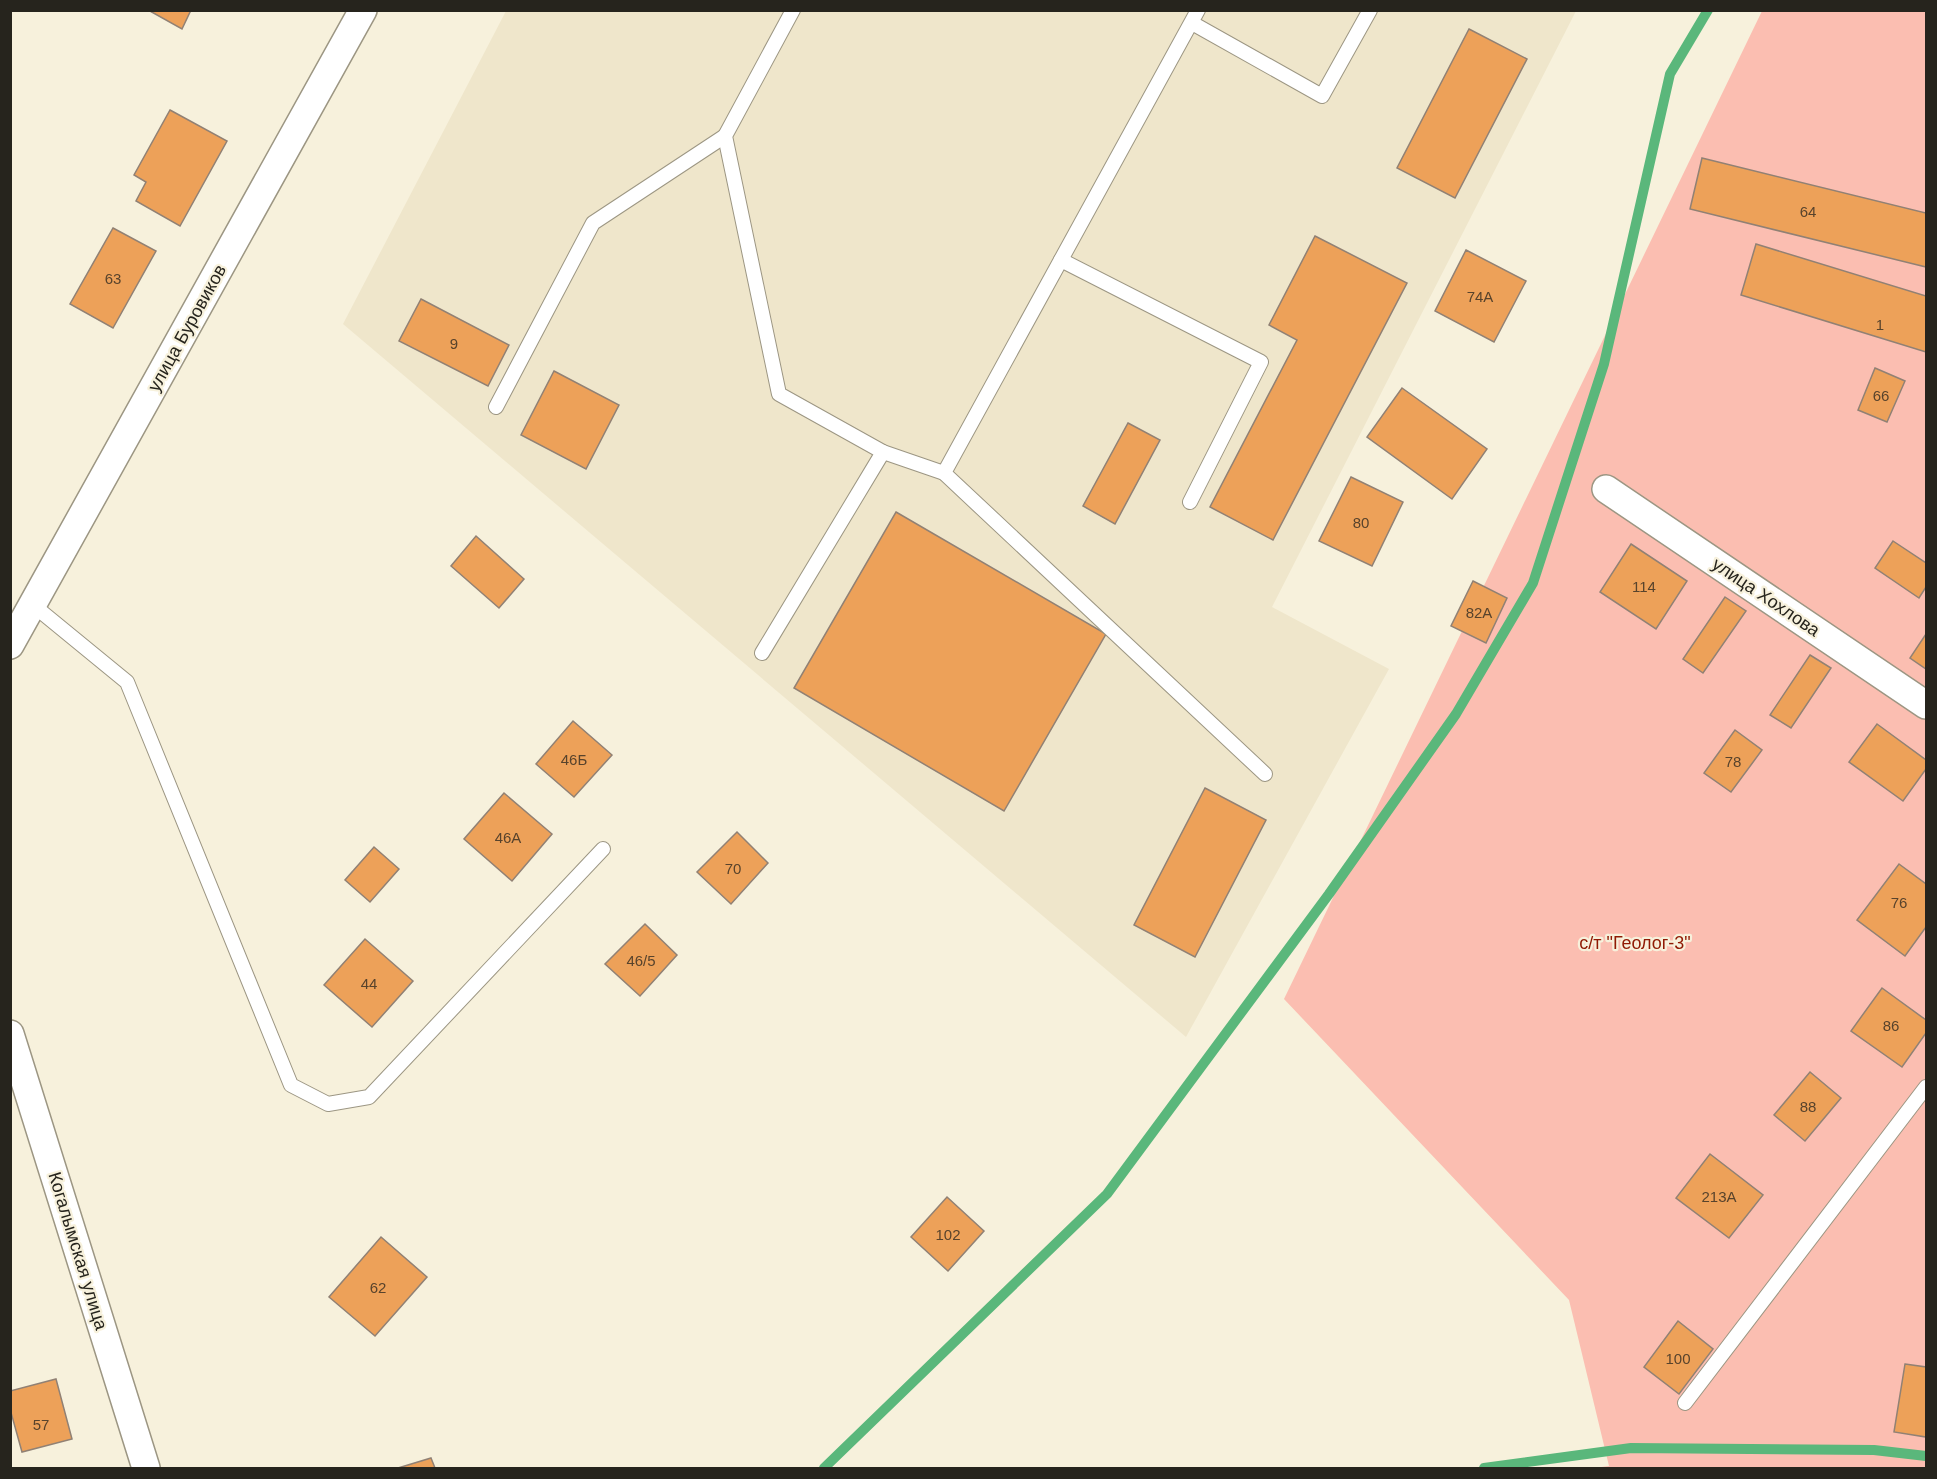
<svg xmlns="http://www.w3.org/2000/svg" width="1937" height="1479" viewBox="0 0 1937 1479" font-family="Arial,sans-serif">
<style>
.built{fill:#efe6cb}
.green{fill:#fbbeb1}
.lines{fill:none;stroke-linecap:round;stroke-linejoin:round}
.stream{stroke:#5ab77b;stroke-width:10}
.building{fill:#eda159;stroke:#918174;stroke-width:1.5}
.service-casing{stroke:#9c9683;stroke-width:16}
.minor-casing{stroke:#9c9683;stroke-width:30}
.service{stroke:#fff;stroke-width:14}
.minor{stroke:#fff;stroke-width:27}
.labels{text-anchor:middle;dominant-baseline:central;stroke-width:4.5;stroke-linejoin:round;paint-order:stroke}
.number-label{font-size:15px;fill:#58432c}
.street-label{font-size:18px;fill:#26241d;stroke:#f7f1dc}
.park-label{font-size:18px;fill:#901a04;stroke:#f7f1dc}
</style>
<rect width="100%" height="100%" fill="#f7f1dc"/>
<path class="built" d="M506 11H1576L1272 607 1389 669 1186 1037 343 324Z"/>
<path class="green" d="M1762 11H1926V1468H1594L1609 1466 1569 1300 1284 999Z"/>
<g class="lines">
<g class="stream">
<path d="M824 1468 1107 1194 1329 894 1456 714 1533 583 1604 364 1670 74 1708 10"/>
<path d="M1484 1468 1631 1448 1874 1450 1926 1456"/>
</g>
</g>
<g class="building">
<path d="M148 10H191L182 29Z"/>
<path d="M1469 29 1527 59 1455 198 1397 168Z"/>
<path d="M170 110 227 141 180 226 136 201 146 182 134 175Z"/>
<path d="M1702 158 1926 213V267L1690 209Z"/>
<path d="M113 228 156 251 113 328 70 304Z"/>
<path d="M1315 236 1407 283 1273 540 1210 507 1297 340 1269 325Z"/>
<path d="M1756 244 1926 296V352L1741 295Z"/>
<path d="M1466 250 1526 281 1494 342 1435 311Z"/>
<path d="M421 299 509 345 488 386 399 341Z"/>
<path d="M1875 368 1905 381 1887 422 1858 410Z"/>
<path d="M554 371 619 405 586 469 521 435Z"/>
<path d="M1402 388 1487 449 1452 499 1367 437Z"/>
<path d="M1128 423 1160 440 1115 524 1083 506Z"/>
<path d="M1351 477 1403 502 1372 566 1319 541Z"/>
<path d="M896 512 1106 634 1004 811 794 688Z"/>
<path d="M476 536 524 579 499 608 451 566Z"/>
<path d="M1893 541 1926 563V587L1919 598 1875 568Z"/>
<path d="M1631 544 1687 581 1656 629 1600 592Z"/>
<path d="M1473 581 1507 598 1486 643 1451 626Z"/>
<path d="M1725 597 1746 611 1703 673 1683 659Z"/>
<path d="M1926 634V669L1910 658Z"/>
<path d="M1810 655 1831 668 1791 728 1770 715Z"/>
<path d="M573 721 612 755 574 797 536 764Z"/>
<path d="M1877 724 1926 760V769L1903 801 1849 762Z"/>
<path d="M1735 730 1762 750 1731 792 1704 773Z"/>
<path d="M1205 788 1266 820 1195 957 1134 925Z"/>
<path d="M504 793 552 834 512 881 464 839Z"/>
<path d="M737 832 768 863 731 904 697 872Z"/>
<path d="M374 847 399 869 370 902 345 880Z"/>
<path d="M1899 864 1926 884V927L1905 956 1857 920Z"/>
<path d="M645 924 677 955 640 996 605 964Z"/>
<path d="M365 939 413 981 372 1027 324 985Z"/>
<path d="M1882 988 1926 1020V1033L1902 1067 1851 1031Z"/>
<path d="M1810 1072 1841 1098 1805 1141 1774 1115Z"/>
<path d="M1710 1154 1763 1195 1729 1238 1676 1198Z"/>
<path d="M947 1197 984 1231 948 1271 911 1237Z"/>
<path d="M381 1237 427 1277 375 1336 329 1297Z"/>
<path d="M1678 1321 1713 1349 1679 1394 1644 1367Z"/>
<path d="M1905 1364 1926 1367V1437L1894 1432Z"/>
<path d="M56 1379 72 1439 22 1452 10 1409V1391Z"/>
<path d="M431 1458 435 1468H398Z"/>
</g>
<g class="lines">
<g class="service-casing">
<g id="service">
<path d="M793 10 725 136 779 394 883 452 944 473"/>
<path d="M1198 10 944 473 1265 774"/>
<path d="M1192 23 1322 96 1370 10"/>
<path d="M1061 260 1261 362 1190 502"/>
<path d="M496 407 593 223 725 136"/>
<path d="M33 605 127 682 291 1085 328 1104 369 1097 603 849"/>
<path d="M762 653 883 452"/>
<path d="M1685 1403 1926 1087"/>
</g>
</g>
<g class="minor-casing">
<g id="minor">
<path d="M1606 489 1926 705"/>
<path d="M10 645 363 10"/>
<path d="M10 1034 146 1468"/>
</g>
</g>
<use href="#service" class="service"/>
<use href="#minor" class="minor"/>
</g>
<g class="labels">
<g class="number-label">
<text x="1808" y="211">64</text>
<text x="113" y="278">63</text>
<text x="1480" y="296">74А</text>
<text x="1880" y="324">1</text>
<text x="454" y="343">9</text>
<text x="1881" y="395">66</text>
<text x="1361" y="522">80</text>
<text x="1644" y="586">114</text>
<text x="1479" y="612">82А</text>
<text x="574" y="759">46Б</text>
<text x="1733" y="761">78</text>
<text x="508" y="837">46А</text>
<text x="733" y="868">70</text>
<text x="1899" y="902">76</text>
<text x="641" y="960">46/5</text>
<text x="369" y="983">44</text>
<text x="1891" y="1025">86</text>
<text x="1808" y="1106">88</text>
<text x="1719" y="1196">213А</text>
<text x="948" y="1234">102</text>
<text x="378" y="1287">62</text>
<text x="1678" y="1358">100</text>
<text x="41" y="1424">57</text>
</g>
<g class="street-label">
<text transform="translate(187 328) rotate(-61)">улица Буровиков</text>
<text transform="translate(1766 597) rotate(34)">улица Хохлова</text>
<text transform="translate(78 1251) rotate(73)">Когалымская улица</text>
</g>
<g class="park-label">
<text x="1635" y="943">с/т "Геолог-3"</text>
</g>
</g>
<rect width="1937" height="1479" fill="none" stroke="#26241d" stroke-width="24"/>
</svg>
